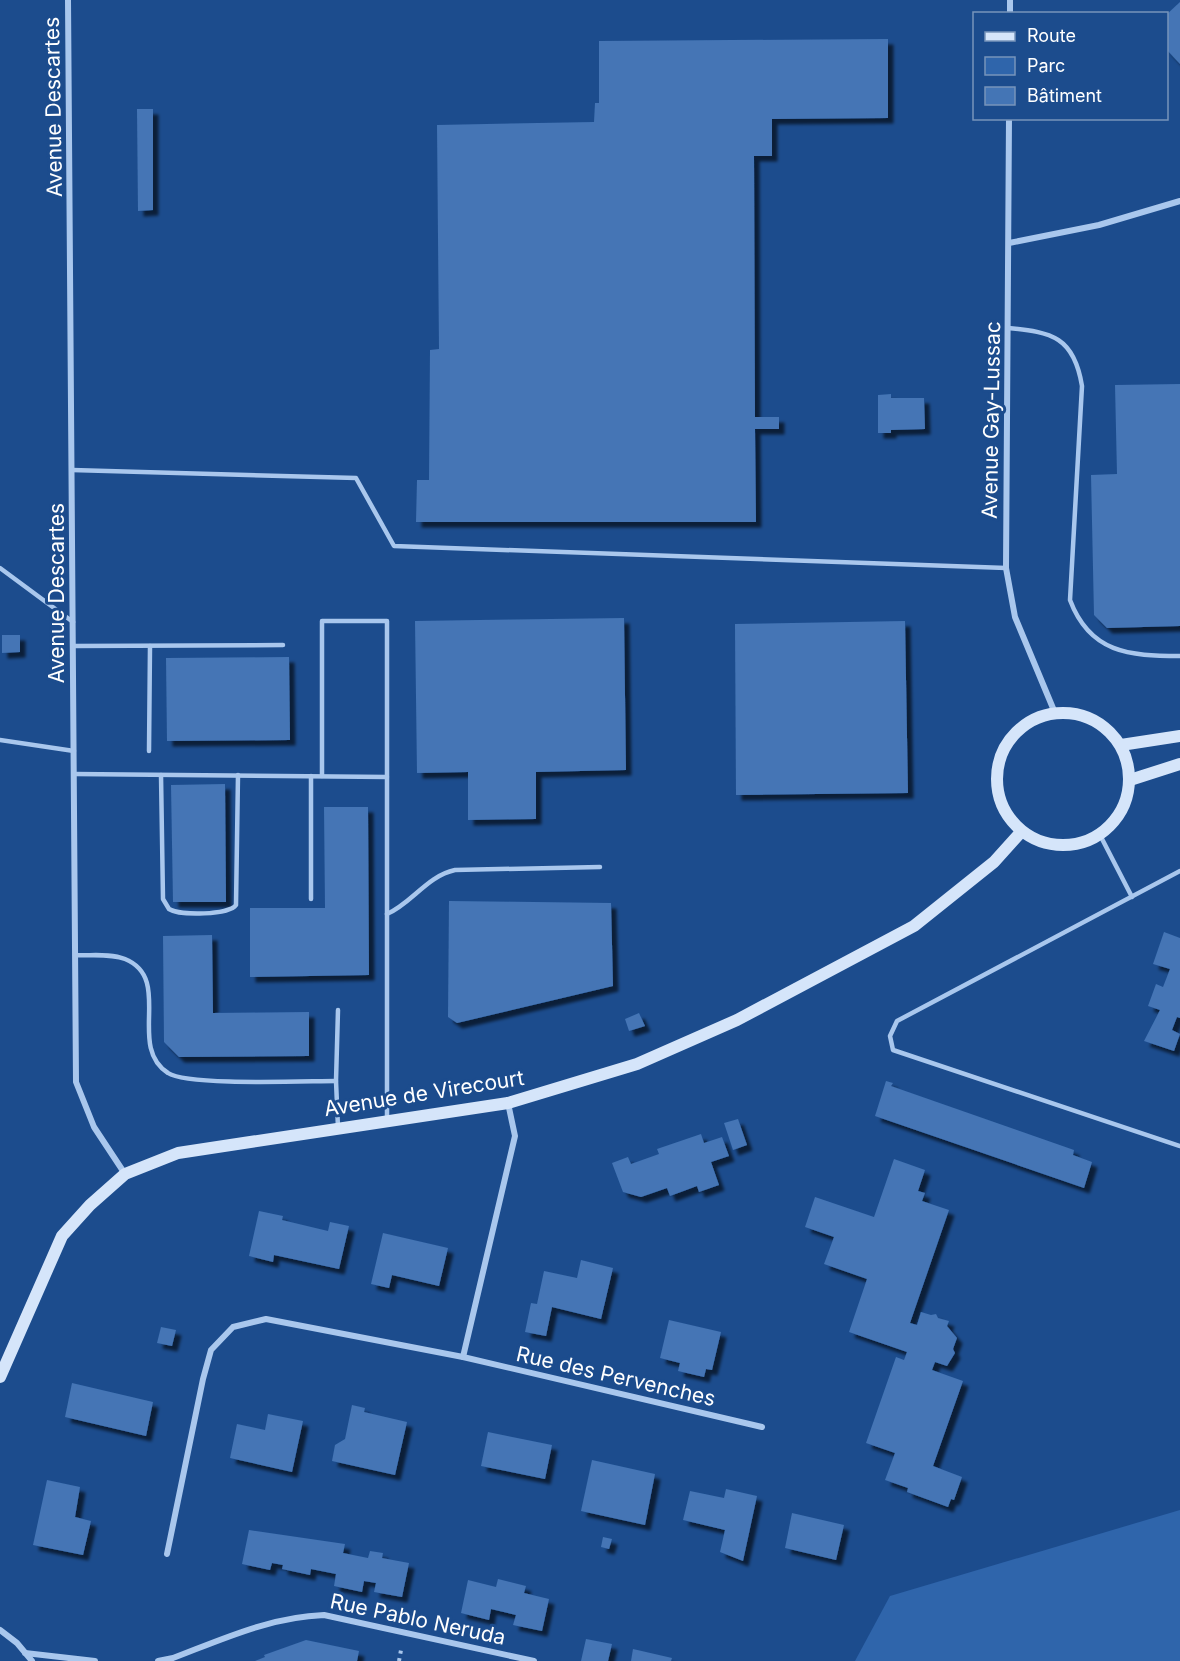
<svg xmlns="http://www.w3.org/2000/svg" width="1180" height="1661" viewBox="0 0 1180 1661" font-family="Inter,sans-serif">
<style>
.green{fill:#2f65ab}
.building{fill:#4475b5;filter:url(#shadow)}
.lines{fill:none;stroke-linecap:round;stroke-linejoin:round}
.path{stroke:#a9c7ed;stroke-width:4;stroke-dasharray:3 4.5;stroke-linecap:butt}
.lane{stroke:#a9c7ed;stroke-width:4.5}
.street{stroke:#a9c7ed;stroke-width:6}
.secondary{stroke:#d5e5fa;stroke-width:12}
.labels{text-anchor:middle;dominant-baseline:central;stroke-width:6;stroke-linejoin:round;paint-order:stroke}
.street-label{font-size:21px;fill:#fff;stroke:#1c4c8d}
</style>
<defs>
<filter id="shadow"><feDropShadow dx="5.5" dy="5.5" stdDeviation="1.5" flood-color="#0009"/></filter>
</defs>
<rect width="100%" height="100%" fill="#1c4c8d"/>
<path class="green" d="M1180 1510V1661H855L890 1596Z"/>
<g class="building">
<path d="M1180 2V64L1166 49V15Z"/>
<path d="M888 39V118L772 119V156H754L755 417H779V429H755L756 522H416L417 480H429L430 350 439 349 437 125 594 122 595 103H599V41Z"/>
<path d="M137 109H153V210L138 211Z"/>
<path d="M1180 384V626L1107 628 1094 615 1091 475 1117 474 1115 385Z"/>
<path d="M891 394V398H924L925 429 891 430V433H878V395Z"/>
<path d="M624 618 626 770 536 772V819L468 820V772L417 773 415 621Z"/>
<path d="M905 621 908 793 736 795 735 624Z"/>
<path d="M2 635H20V652L2 653Z"/>
<path d="M289 657 290 740 167 741 166 658Z"/>
<path d="M225 784 226 902H173L171 785Z"/>
<path d="M324 807H368L369 975 250 977V908H325Z"/>
<path d="M449 901 611 903 613 986 457 1023 448 1017Z"/>
<path d="M1164 932 1180 938V1018L1177 1017 1172 1030 1180 1034 1174 1051 1144 1041 1160 1010 1148 1006 1156 984 1163 987 1170 969 1153 964Z"/>
<path d="M212 935 213 1013 309 1012V1056L179 1057 164 1042 163 936Z"/>
<path d="M639 1013 645 1026 629 1031 625 1019Z"/>
<path d="M886 1081 893 1083 891 1086 1074 1150 1073 1155 1092 1162 1084 1188 875 1116Z"/>
<path d="M738 1119 747 1145 733 1150 724 1123Z"/>
<path d="M701 1134 704 1143 722 1137 729 1156 711 1162 719 1185 699 1192 697 1186 670 1196 667 1188 641 1197 623 1192 612 1163 628 1157 631 1164 659 1154 657 1149Z"/>
<path d="M894 1159 925 1170 918 1191 925 1193 922 1201 949 1210 910 1323 917 1325 921 1312 931 1315 936 1314 938 1318 949 1321 947 1326 957 1338 953 1349 955 1353 947 1366 935 1362 932 1370 963 1381 933 1466 962 1477 954 1500 951 1499 948 1507 907 1492 908 1488 885 1480 895 1453 866 1443 896 1357 904 1360 907 1352 849 1332 867 1279 824 1264 834 1237 805 1227 815 1197 874 1217Z"/>
<path d="M259 1211 283 1216 282 1220 328 1231 330 1222 349 1226 339 1269 274 1255 273 1262 249 1256Z"/>
<path d="M383 1233 448 1248 439 1286 392 1275 389 1288 371 1284Z"/>
<path d="M581 1260 613 1268 601 1319 552 1307 546 1336 525 1332 531 1303 537 1304 544 1271 577 1278Z"/>
<path d="M669 1320 721 1332 712 1370 706 1369 704 1377 678 1371 680 1363 660 1358Z"/>
<path d="M161 1327 176 1330 172 1346 157 1343Z"/>
<path d="M72 1383 153 1402 146 1436 65 1417Z"/>
<path d="M352 1405 365 1408 364 1412 407 1422 395 1475 332 1461 335 1445 345 1439Z"/>
<path d="M268 1414 303 1421 292 1472 230 1458 237 1424 265 1430Z"/>
<path d="M488 1432 552 1445 545 1479 481 1466Z"/>
<path d="M592 1460 655 1474 645 1525 581 1511Z"/>
<path d="M47 1480 80 1487 75 1517 91 1521 83 1555 33 1545Z"/>
<path d="M726 1489 757 1496 743 1561 720 1552 725 1530 683 1520 690 1491 724 1498Z"/>
<path d="M792 1513 844 1525 836 1560 785 1548Z"/>
<path d="M249 1530 345 1544 343 1553 368 1558 370 1551 383 1553 382 1558 409 1563 402 1597 374 1592 376 1583 364 1581 362 1592 334 1586 336 1574 311 1569 310 1575 282 1569 283 1565 272 1563 270 1570 242 1564Z"/>
<path d="M603 1537 612 1539 609 1549 601 1547Z"/>
<path d="M498 1579 526 1586 524 1593 549 1599 542 1631 513 1625 516 1615 491 1609 489 1620 461 1613 468 1580 496 1587Z"/>
<path d="M586 1639 612 1644 608 1661H581Z"/>
<path d="M306 1640 359 1651 357 1661H255L265 1657 264 1655Z"/>
<path d="M633 1649 672 1658 671 1661H631Z"/>
</g>
<g class="lines">
<path class="path" d="M399 1661 401 1650"/>
<g class="lane">
<path d="M1008 328C1052 332 1074 337 1082 386L1070 600C1090 653 1129 656 1180 656"/>
<path d="M72 470 356 478 394 546 1006 568"/>
<path d="M0 568 73 622"/>
<path d="M73 646 283 645"/>
<path d="M0 740 74 751"/>
<path d="M149 751 150 646"/>
<path d="M74 774 387 777"/>
<path d="M161 775 163 899 169 909C180 916 229 915 236 905L238 775"/>
<path d="M311 776V899"/>
<path d="M322 776V621H387V1121"/>
<path d="M1100 835 1132 897"/>
<path d="M1180 871 897 1021 890 1036 893 1050 1180 1146"/>
<path d="M387 914C412 903 427 876 455 870L600 867"/>
<path d="M75 955C90 956 110 953 125 959 174 979 126 1046 168 1073 187 1086 305 1081 336 1081"/>
<path d="M338 1128 336 1081 338 1010"/>
</g>
<g class="street">
<path d="M68 0 76 1082 94 1127 125 1174"/>
<path d="M1010 14V0"/>
<path d="M1009 118 1006 568 1015 617 1055 713"/>
<path d="M1009 243 1099 225 1180 201"/>
<path d="M463 1357 515 1136 508 1103"/>
<path d="M167 1554 203 1379 211 1350 233 1327 266 1319 463 1357 762 1427"/>
<path d="M0 1630 17 1643 32 1661"/>
<path d="M25 1653 95 1661"/>
<path d="M158 1661 173 1658C223 1639 270 1617 324 1615L534 1661"/>
</g>
<g class="secondary">
<circle cx="1063" cy="779" r="66"/>
<path d="M1121 745 1180 736"/>
<path d="M1130 780 1180 764"/>
<path d="M0 1377 62 1236 90 1205 125 1174 178 1153 508 1103 637 1064 737 1020 914 926 994 862 1021 832"/>
</g>
</g>
<g class="labels">
<g class="street-label">
<text transform="translate(53 107) rotate(-91)">Avenue Descartes</text>
<text transform="translate(991 420) rotate(-89)">Avenue Gay-Lussac</text>
<text transform="translate(56 593) rotate(-90)">Avenue Descartes</text>
<text transform="translate(424 1093) rotate(-9)">Avenue de Virecourt</text>
<text transform="translate(616 1376) rotate(13)">Rue des Pervenches</text>
<text transform="translate(418 1619) rotate(12)">Rue Pablo Neruda</text>
</g>
</g>
<rect x="973" y="12" width="195" height="108" fill="#1c4c8d" stroke="#7794bb" stroke-width="1.5"/>
<rect x="985" y="32" width="30" height="9" fill="#d5e5fa" stroke="#7794bb" stroke-width="1.5"/>
<text x="1027" y="42" font-size="18" fill="#ffffff">Route</text>
<rect x="985" y="57" width="30" height="18" fill="#2f65ab" stroke="#7794bb" stroke-width="1.5"/>
<text x="1027" y="72" font-size="18" fill="#ffffff">Parc</text>
<rect x="985" y="87" width="30" height="18" fill="#4475b5" stroke="#7794bb" stroke-width="1.5"/>
<text x="1027" y="102" font-size="18" fill="#ffffff">Bâtiment</text>
</svg>
